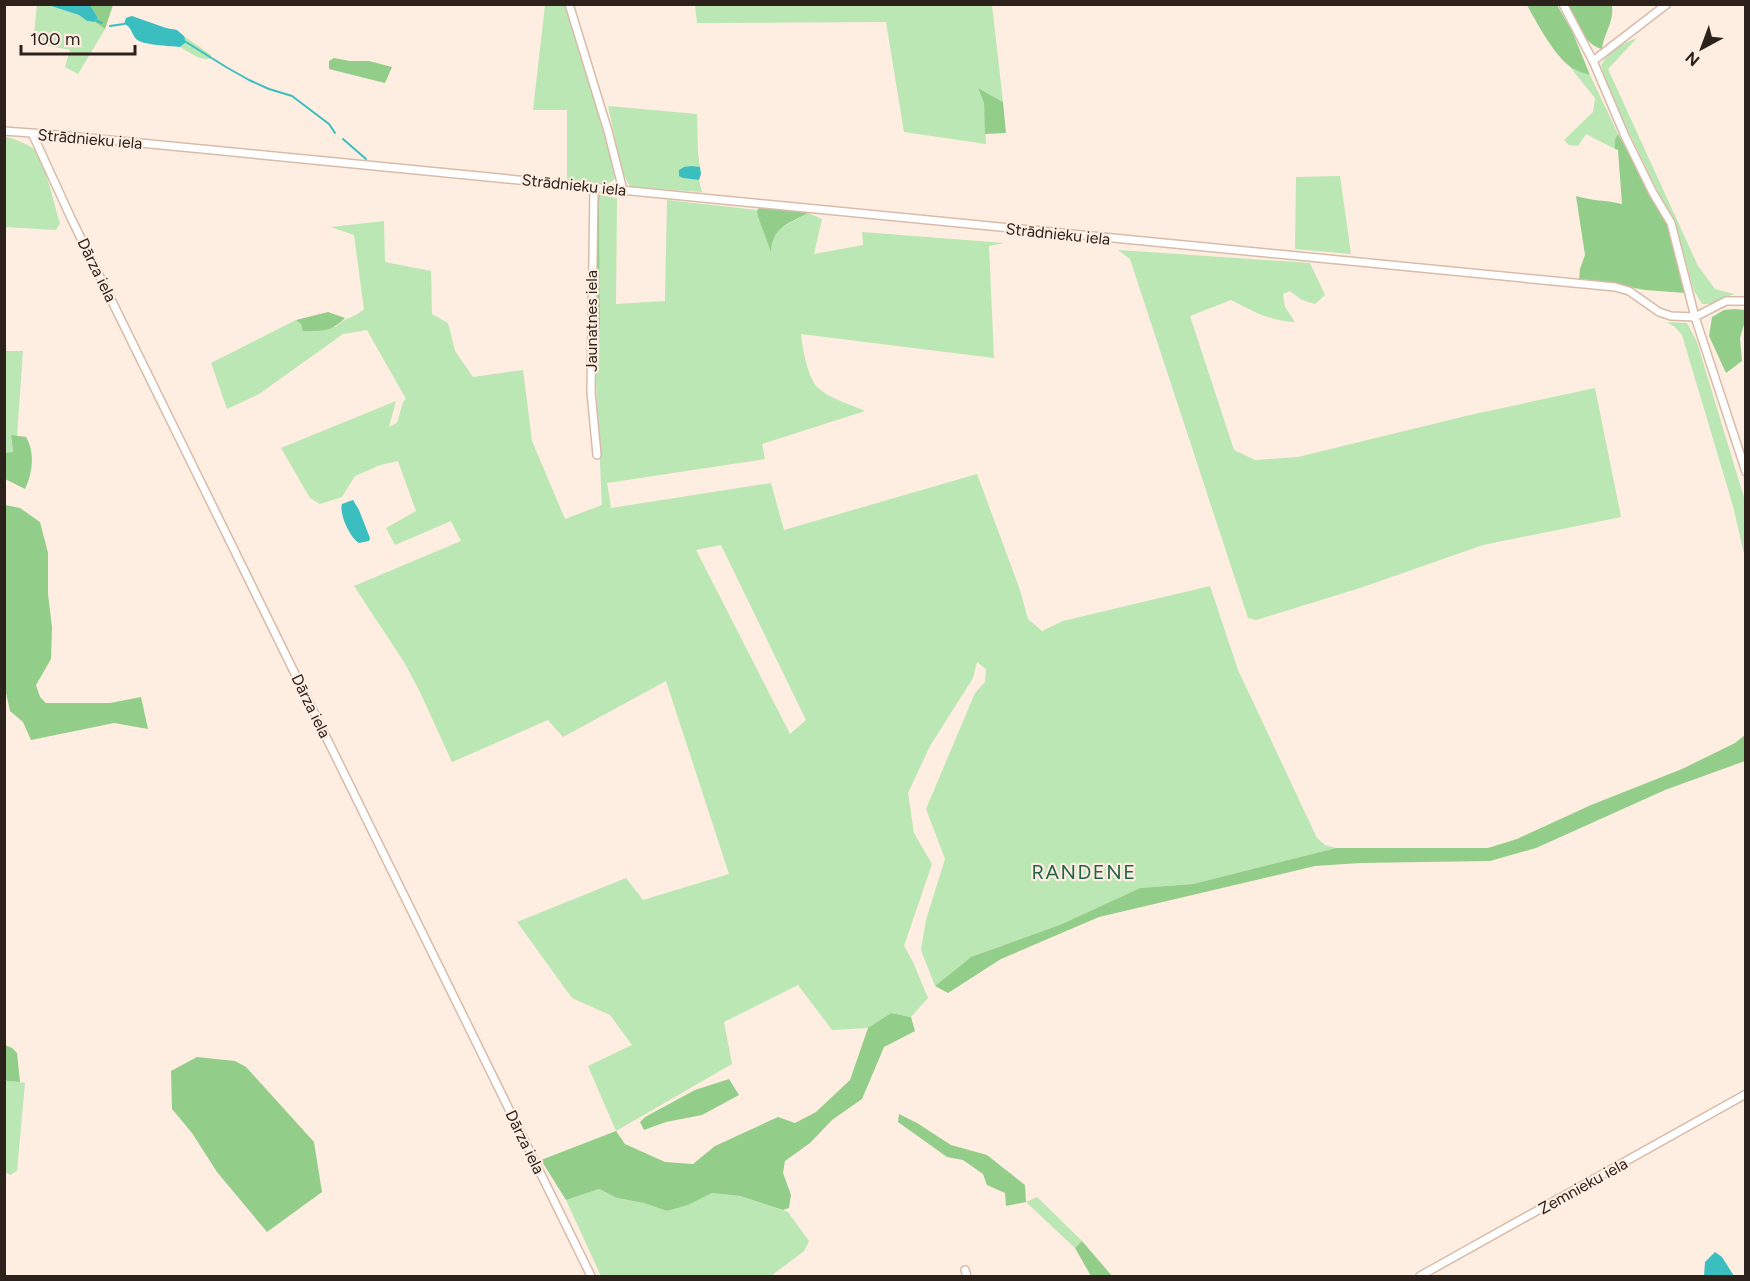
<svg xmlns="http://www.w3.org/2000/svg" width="1750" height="1281" viewBox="0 0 1750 1281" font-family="Figtree,sans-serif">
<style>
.green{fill:#bae7b3;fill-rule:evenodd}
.forest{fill:#93cd8a}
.water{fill:#3abec0}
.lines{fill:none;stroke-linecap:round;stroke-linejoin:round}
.stream{stroke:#3abec0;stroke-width:2}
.minor-casing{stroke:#d8bca9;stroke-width:10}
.minor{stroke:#fff;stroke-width:7}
.labels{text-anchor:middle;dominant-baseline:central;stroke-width:4.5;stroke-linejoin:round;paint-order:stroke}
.street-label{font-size:16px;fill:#2c221b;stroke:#feede1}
.quarter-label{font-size:20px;letter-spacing:1.5px;fill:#21644a;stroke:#feede1}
</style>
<rect width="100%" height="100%" fill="#feede1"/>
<g class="green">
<path d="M37 5H48L79 15 87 21 95 22 105 29 78 74 65 67 70 50 33 43Z"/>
<path d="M545 5H567L613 167 615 179C602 189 583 184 567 182V110H533Z"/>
<path d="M695 5H992L1003 102 978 88 984 103 986 144 904 132 886 22 697 23Z"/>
<path d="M184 36 211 55V58C200 62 190 52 180 47L186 42Z"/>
<path d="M1637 38 1608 69 1698 266 1715 289 1734 294 1711 304H1702L1694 291 1678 233 1628 130 1605 79 1601 65C1610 50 1621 44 1637 38Z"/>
<path d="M1570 67 1590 75 1618 134 1615 139V149L1586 134 1578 146 1569 145 1564 140 1593 112 1595 98Z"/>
<path d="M608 106 697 114 698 154 700 167 692 166 684 178 699 180 702 192 630 187 622 171Z"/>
<path d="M5 137C11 137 30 145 35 150 44 159 55 208 60 223L56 230 5 227Z"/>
<path d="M1340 176 1351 254 1295 249 1296 177Z"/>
<path d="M600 195 617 198 616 304 665 301 667 200 757 210 758 217 771 251 772 240 779 229 808 213 822 219 814 254 863 245 862 232 1004 243 989 246 994 358 801 334C802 347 808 379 818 388 830 399 850 404 865 411L762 444 765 459 607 483 611 508 771 483 784 530 977 474 1020 590 1028 619 1042 631 1063 621 1210 586 1238 670 1317 838 1325 845 1336 848 1193 884 1140 888 1062 924 971 957 935 986 921 950 926 920 945 859 926 809 975 693 985 682 986 669 977 662 973 678 930 746 908 793 914 833 932 864 904 946 913 962 928 998 911 1017 891 1013 868 1028 832 1030 798 985 724 1022 732 1064 616 1131 588 1066 632 1045 610 1015 572 998 517 922 626 878 643 900 729 874 666 681 563 737 548 720 452 762 419 690 404 662 354 586 461 541 451 521 395 545 386 528 416 511 398 461 380 465 355 476 342 497 320 504 310 498 281 448 396 401 389 427 397 423 403 402 406 399 367 330 343 334 259 394 227 409 211 363 296 320 301 323 336 327C347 316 353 319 364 309L354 235 331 227 384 221 385 262 431 271 432 314 448 323 455 351 473 377 523 370 532 441 565 519 602 505 595 359 600 323 599 202ZM721 545 806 720 790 734 696 550Z"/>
<path d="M1118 250 1310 263 1325 295 1315 304 1302 300 1290 291 1283 294 1285 307 1295 322C1267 320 1255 312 1231 300L1190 316 1234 450 1255 460 1298 457 1470 415 1595 388 1621 517 1483 545 1360 588 1256 620 1248 618 1130 259Z"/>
<path d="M1667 322 1687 323 1697 342 1745 501V558L1733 506 1682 335 1675 327Z"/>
<path d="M5 351H23L17 436H11L13 453H6Z"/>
<path d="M4 1078 8 1081 25 1083 17 1171 10 1175 5 1172Z"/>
<path d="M599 1189 617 1198 644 1203 667 1211 688 1205 712 1193 740 1196 788 1212 809 1241 804 1251 771 1276H601L566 1200Z"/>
<path d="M1037 1197 1082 1241 1075 1248 1026 1202Z"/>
</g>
<g class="forest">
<path d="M90 5H113L105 29 95 22 98 18Z"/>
<path d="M1527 5H1557L1572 31 1590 75C1584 73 1577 71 1572 68 1556 58 1536 22 1527 5Z"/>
<path d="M1568 5H1612C1614 23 1604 33 1602 49 1584 45 1576 20 1568 5Z"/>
<path d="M334 58 350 61H369L392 67 385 83 329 69V61Z"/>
<path d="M978 88 1003 102 1006 133 985 134 984 103Z"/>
<path d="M1618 134 1667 223 1685 293 1645 290 1596 281 1579 280 1580 269 1585 255 1576 196C1592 201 1606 200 1622 204L1618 150 1615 149V139Z"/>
<path d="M600 195 599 203 600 323 595 359 596 196Z"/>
<path d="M761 207 808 213C788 224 772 227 771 252L758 217 757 210Z"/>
<path d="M1735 309 1745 310V321L1740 338 1742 361 1726 373 1709 336 1712 317 1724 310Z"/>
<path d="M328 312 345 318C331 332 322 331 303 331L301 324 296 320Z"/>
<path d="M11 435 26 437C35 452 33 473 25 489L5 479V450L6 453 13 452Z"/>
<path d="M5 505 20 508 40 522 48 553V594L52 627 51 659 36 685 40 697 46 703H110L141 697 148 729 114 723 31 740 23 722 10 711 6 693 4 694Z"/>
<path d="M1745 735V761L1665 790 1536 848 1490 861 1360 863 1315 866 1099 917 1001 959 948 993 935 986 971 957 1062 924 1140 888 1193 884 1336 848H1488L1517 839 1591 805 1682 769 1735 743Z"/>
<path d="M891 1013 911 1017 915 1031 884 1047 862 1099 832 1120 810 1143 785 1161 783 1173 791 1195 789 1208 783 1210 740 1196 712 1193 688 1205 667 1211 644 1203 617 1198 599 1189 566 1200 541 1160 616 1131 625 1144 665 1162 693 1164 715 1146 778 1117 795 1123 816 1112 850 1080 868 1028Z"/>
<path d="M5 1045 12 1048 17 1053 20 1082 7 1081 5 1078Z"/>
<path d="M197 1057 235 1061 246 1067 314 1142 322 1192 267 1232 217 1172 192 1133 172 1109 171 1071Z"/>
<path d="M729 1079 739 1095 702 1115 666 1122 644 1130 640 1122 645 1117 695 1090Z"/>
<path d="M899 1114 917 1123 951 1145 987 1155 1025 1185 1026 1202 1006 1206 1005 1193 987 1185 983 1174 963 1160 947 1157 898 1122Z"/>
<path d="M1082 1241 1112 1276H1091L1075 1248Z"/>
</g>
<g class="water">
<path d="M48 5H90L98 18 95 22 87 21 79 15Z"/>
<path d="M132 16 166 28 177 30 184 36 186 42 180 47C170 46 142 45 136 39 131 33 132 27 124 24L126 18Z"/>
<path d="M692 166 700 167 701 174 699 180 683 178 679 176V170L684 167Z"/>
<path d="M353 500 359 510 370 538 369 541 359 543C350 538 339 514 342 504Z"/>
<path d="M1715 1252 1722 1257 1734 1276H1704L1705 1262Z"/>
</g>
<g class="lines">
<g class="stream">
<path d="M97 21 102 23"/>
<path d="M110 26 124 24"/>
<path d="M186 42 226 67 249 80 269 89 292 96 329 124 335 133"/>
<path d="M343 139 366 159"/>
</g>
<g class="minor-casing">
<g id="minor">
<path d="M569 4 608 131 623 190"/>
<path d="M1563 4 1593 61 1625 136 1653 193 1671 223 1695 317 1746 472"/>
<path d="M1593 61 1667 4"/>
<path d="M4 131 58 135C577 184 1096 238 1615 287L1629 291 1659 312 1671 316 1695 317 1726 301H1746"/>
<path d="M33 135 71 218 591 1276"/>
<path d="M594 188 591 392 597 455"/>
<path d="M965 1270 967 1276"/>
<path d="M1420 1276 1746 1094"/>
</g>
</g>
<use href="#minor" class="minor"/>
</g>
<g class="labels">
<g class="street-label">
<text transform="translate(90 139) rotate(5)">Strādnieku iela</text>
<text transform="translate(574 185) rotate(6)">Strādnieku iela</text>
<text transform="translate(1058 234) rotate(6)">Strādnieku iela</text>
<text transform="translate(97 270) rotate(64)">Dārza iela</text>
<text transform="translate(591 321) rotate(-90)">Jaunatnes iela</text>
<text transform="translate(311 706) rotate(64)">Dārza iela</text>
<text transform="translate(525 1142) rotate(64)">Dārza iela</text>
<text transform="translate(1583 1186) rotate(-29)">Zemnieku iela</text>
</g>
<g class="quarter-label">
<text x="1084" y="872">RANDENE</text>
</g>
</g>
<rect width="1750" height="1281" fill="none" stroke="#2c221b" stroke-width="12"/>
<g transform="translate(1702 48) rotate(221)" stroke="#feede1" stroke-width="4.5" paint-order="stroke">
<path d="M0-4.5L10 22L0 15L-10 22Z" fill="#2c221b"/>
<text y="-9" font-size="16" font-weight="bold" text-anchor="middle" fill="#2c221b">N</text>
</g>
<path d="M21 45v9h114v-9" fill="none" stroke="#2c221b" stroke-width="3"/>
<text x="30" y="45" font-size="18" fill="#2c221b" stroke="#feede1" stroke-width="4.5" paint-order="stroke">100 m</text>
</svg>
